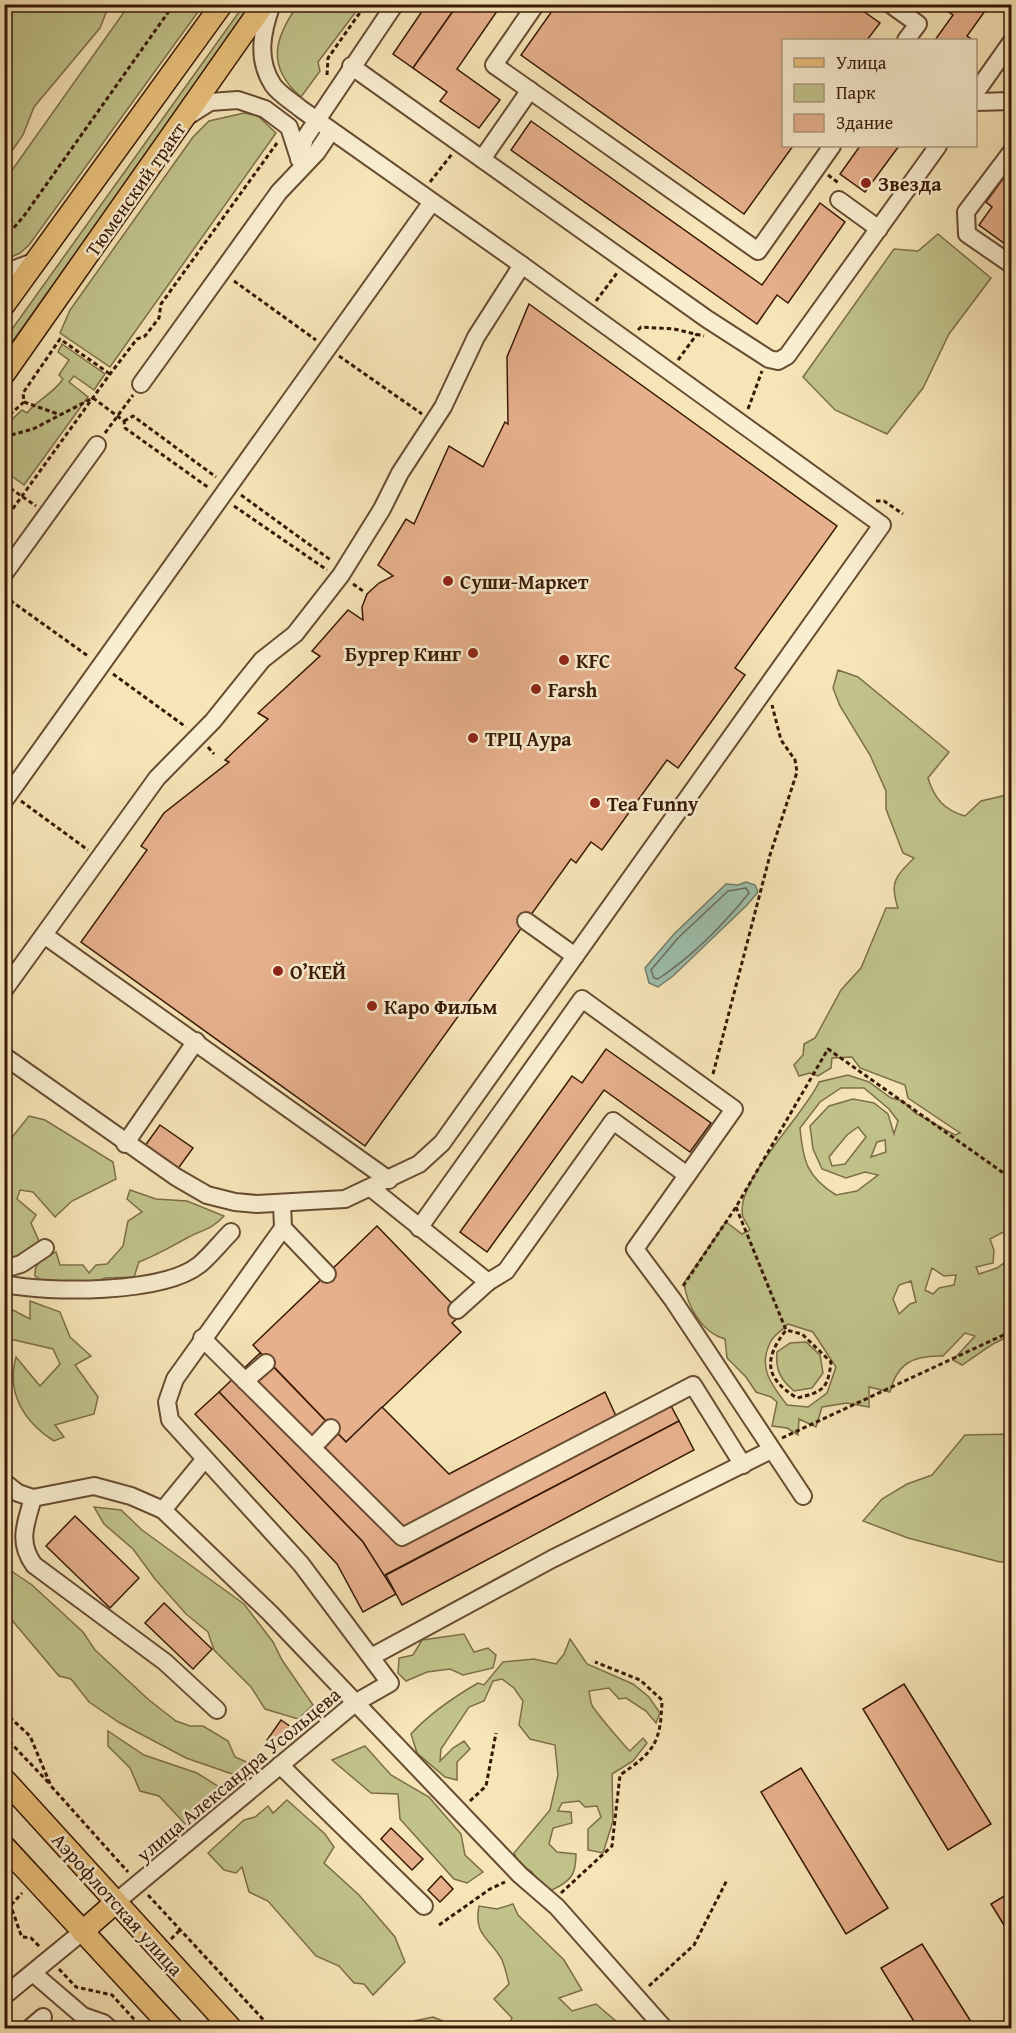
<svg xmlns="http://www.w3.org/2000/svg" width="1016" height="2033" viewBox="0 0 1016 2033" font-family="'Gentium Book Plus',serif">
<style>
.green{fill:#c1c38b;stroke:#7d6e48;stroke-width:1.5;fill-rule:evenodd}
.water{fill:#9dbfac;stroke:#757d6a;stroke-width:1.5}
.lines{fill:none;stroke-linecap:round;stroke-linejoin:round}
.shore{stroke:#6b6c59;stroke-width:1.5}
.building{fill:#e6b08c;stroke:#391906;stroke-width:1.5}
.minor-casing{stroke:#684c32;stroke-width:20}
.major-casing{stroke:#391906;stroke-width:24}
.path{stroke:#391906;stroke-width:3;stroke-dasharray:4.5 3;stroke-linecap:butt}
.minor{stroke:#f9eed0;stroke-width:16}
.major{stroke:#ebc27c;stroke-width:21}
.poi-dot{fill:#8f2418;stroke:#f9eed0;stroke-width:2}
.labels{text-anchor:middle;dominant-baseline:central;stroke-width:5;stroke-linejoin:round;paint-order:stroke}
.poi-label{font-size:20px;font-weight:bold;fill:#391906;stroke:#f9eed0;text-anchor:start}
.street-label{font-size:20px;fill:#391906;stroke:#f9eed0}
</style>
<rect width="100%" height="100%" fill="#f6e5b7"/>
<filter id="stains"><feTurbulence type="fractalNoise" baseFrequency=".00333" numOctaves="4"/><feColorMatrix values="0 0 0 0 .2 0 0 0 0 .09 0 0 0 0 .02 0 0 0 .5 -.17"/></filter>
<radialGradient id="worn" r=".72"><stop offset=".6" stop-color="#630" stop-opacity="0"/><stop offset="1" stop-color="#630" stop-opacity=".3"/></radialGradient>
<g class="green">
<path d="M5 4 109 5 100 28 34 107 23 135 5 161Z"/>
<path d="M129 5H203L29 245 20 253 5 260V180Z"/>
<path d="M244 5H253L5 352V339Z"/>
<path d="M298 5H361L318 62 320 71 301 97C266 67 274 38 298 5Z"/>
<path d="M244 113 258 116 276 133 110 367 60 333 70 310 193 137 209 121Z"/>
<path d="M938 234 991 278 949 334 923 388 887 434 835 410 803 377 894 249 918 251Z"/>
<path d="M62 344 105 374 94 390 74 376 69 382 88 397 24 485 5 471V426L22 410 27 413C38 399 53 394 63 379L59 375 69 360 58 352Z"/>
<path d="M838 670 858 677 949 752 928 778C934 798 944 810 965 816L981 801 1011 794V1228L990 1239 994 1250 993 1263 976 1267 979 1274 997 1268 1011 1258V1335L993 1344 962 1365 953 1360 975 1336 965 1333 943 1356C914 1355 897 1363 890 1392L869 1387V1407L847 1403 822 1407 816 1427 799 1419 798 1435 787 1428 772 1426 777 1402 771 1397 756 1392 746 1377 727 1358 725 1339C702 1333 687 1306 684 1283L726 1222 742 1234 750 1230C748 1226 745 1221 743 1217 733 1183 806 1113 819 1082L848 1075 869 1082 891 1098 903 1101 915 1113 955 1135 960 1133 908 1098 905 1085 860 1068 852 1057 832 1058 831 1068 818 1076 810 1073 799 1076 794 1065 803 1055 804 1044 815 1038 841 990 861 968 886 908H898C889 882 896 876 914 858L903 853 886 809V791L870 755 840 706 833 688ZM841 1088H864L889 1109 898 1121 894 1134 888 1114 874 1103 853 1099 829 1106 810 1126 813 1149 822 1169 846 1178 865 1172 878 1175 857 1191 836 1195C807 1177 803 1161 800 1128L820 1102ZM858 1127 866 1137 845 1164 832 1166 829 1157 847 1135ZM885 1140 886 1152 871 1157 877 1142ZM932 1268 944 1276 956 1275 954 1285 939 1288 933 1294 925 1290ZM911 1281 916 1302 910 1304 899 1314 893 1299 899 1285ZM788 1324 813 1332 836 1367 827 1393 808 1407 787 1405C771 1384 757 1367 771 1341 774 1335 783 1330 788 1324Z"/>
<path d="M29 1116 45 1120 113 1162 116 1179 72 1201 55 1217 33 1192 20 1190 17 1199 36 1215 31 1223 39 1241 15 1259 5 1255V1146Z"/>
<path d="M130 1190 156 1199 187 1201 224 1216C211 1230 204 1229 187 1238 170 1247 159 1254 139 1262L134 1277 105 1278 89 1285 44 1282 35 1276C34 1261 45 1257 56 1252L60 1265H83L89 1273 96 1265 107 1264 123 1246 128 1221 142 1212 127 1199Z"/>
<path d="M30 1301 60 1312 70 1337 91 1356 75 1365 98 1397 94 1414 55 1425 64 1437 54 1441C24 1422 6 1393 16 1357L40 1386 60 1364 53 1349 10 1339 5 1335V1309H11L30 1319Z"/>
<path d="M806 1342 820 1355 823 1373 812 1388 794 1391C781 1380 775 1370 777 1352L790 1343Z"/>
<path d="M1011 1434V1561L1000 1562 908 1538 863 1521 882 1499 907 1484 932 1475 965 1435Z"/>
<path d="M94 1507 121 1510 142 1530 244 1604 273 1642 282 1660 313 1705 298 1719 265 1709 251 1687 214 1650 208 1632 186 1614 155 1579 133 1549 104 1524Z"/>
<path d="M7 1568 32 1585 83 1632 95 1650 149 1700 176 1721 190 1726H203L228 1741 235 1757 249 1763 241 1777 186 1758 120 1723 89 1702 71 1679 59 1676 5 1612V1569Z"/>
<path d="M464 1634 474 1652 488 1648 496 1655 493 1668 463 1675 450 1669 427 1672 406 1681 398 1673 399 1658 413 1655 422 1640Z"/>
<path d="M570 1639 587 1664 633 1684 649 1697 660 1713 656 1723 646 1711 626 1698 619 1699 609 1688 589 1691C590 1695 590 1701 592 1705 593 1709 627 1749 630 1751L643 1738 647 1743 633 1761 612 1774 613 1821 603 1853 588 1850V1829L601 1817 597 1806 585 1807 579 1801 562 1803 558 1811 571 1812 572 1823 553 1828 549 1844 557 1852 576 1854C576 1875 571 1881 552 1890L538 1884 532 1872 519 1863 514 1853 550 1810 558 1775 555 1745 530 1739 519 1725 523 1701 514 1688 502 1679 493 1681 484 1701 469 1707 441 1749 440 1761 453 1748 464 1741 470 1749 457 1762V1780L445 1777 417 1753 411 1734C429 1714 454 1697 478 1683L484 1685 503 1662 534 1659 556 1664 564 1654Z"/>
<path d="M108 1731 144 1755 197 1773 224 1790 186 1825 159 1796 140 1791 130 1768 108 1746Z"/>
<path d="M365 1746 391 1775 429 1797 461 1834 465 1855 483 1872 467 1883 454 1879 400 1819 398 1794 371 1793 332 1760Z"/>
<path d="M287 1800 325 1834 334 1847 324 1863 359 1895 395 1937 405 1962 373 1995 364 1984 354 1983 339 1966 316 1956 268 1901 249 1892 242 1867 236 1873 224 1870 208 1853 244 1820 255 1817 268 1806 273 1813Z"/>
<path d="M513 1904 518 1915 564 1960 582 1990 559 1998 572 2011 596 2004 624 2028H507L512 2018 494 1999 509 1984C507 1976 505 1967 502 1960 491 1938 473 1937 479 1906L497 1909Z"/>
<path d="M433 2017 460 2028H411L414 2021Z"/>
</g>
<path class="water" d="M746 882 755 885 758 892 747 905 673 976 658 987 649 983 645 968 674 934 726 884 738 885Z"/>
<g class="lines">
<path class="shore" d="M746 888 749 893C724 924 691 957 658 979L654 978 651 970 678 938 728 891Z"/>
</g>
<g class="building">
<path d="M427 4H458L413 68 393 54Z"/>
<path d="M458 4H502L457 69 500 100 479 128 440 101 447 92 413 68Z"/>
<path d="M557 4H853L880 23 867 40H784V146H793L744 214 521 55Z"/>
<path d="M937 4H990L967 36 973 40H935L953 15Z"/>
<path d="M531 121 762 285 820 203 845 222 788 303 777 295 757 324 511 150Z"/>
<path d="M860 146H899L865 192 840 174Z"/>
<path d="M1005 176 1012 180V249L979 225 992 207 986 202Z"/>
<path d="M529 304 837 526 735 668 745 675 678 768 667 760 602 850 591 842 576 863 571 859 365 1146 81 942 147 850 141 846 164 813 229 762 225 760 268 719 258 713 320 656 312 651 348 610 363 620 362 607 367 594 379 583 393 576 378 565 406 519 414 524 449 446 483 467 505 422 508 424 507 357Z"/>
<path d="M606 1049 711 1123 690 1152 604 1090 487 1252 460 1232 572 1076 582 1083Z"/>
<path d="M160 1125 193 1148 177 1170 144 1147Z"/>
<path d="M377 1226 462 1314 452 1323 461 1332 346 1442 253 1345Z"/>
<path d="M260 1353 346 1442 382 1407 449 1474 605 1392 616 1416 663 1391 679 1421 383 1576 363 1542 219 1392Z"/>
<path d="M219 1392 363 1542 396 1594 363 1612 337 1564 195 1414Z"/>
<path d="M679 1421 694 1450 402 1605 386 1575Z"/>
<path d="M75 1516 139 1578 110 1608 46 1546Z"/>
<path d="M164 1603 212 1649 193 1669 145 1623Z"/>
<path d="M904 1684 991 1824 948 1850 863 1709Z"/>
<path d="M281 1720 291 1727 277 1747 267 1740Z"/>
<path d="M801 1768 888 1908 846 1934 761 1792Z"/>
<path d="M391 1828 423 1859 412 1870 381 1839Z"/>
<path d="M441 1876 453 1889 440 1902 428 1890Z"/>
<path d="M1011 1892H1012V1938L991 1904Z"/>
<path d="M922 1944 975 2028H918L881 1968Z"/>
</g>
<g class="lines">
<g class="minor-casing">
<g id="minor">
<path d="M536 4 494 65 758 251 832 146"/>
<path d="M890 4 918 24 906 40"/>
<path d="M351 66 707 319 769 359 778 361 787 356 938 146"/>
<path d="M976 92 1012 41"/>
<path d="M976 102 1012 101"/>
<path d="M188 116 210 102 238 100 265 109 289 127 299 158"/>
<path d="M1012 151 966 212 967 234 1012 265"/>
<path d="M299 159 305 138 395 4"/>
<path d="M482 159 530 90"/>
<path d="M839 200 879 229"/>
<path d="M4 273 36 261"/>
<path d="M141 384 279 192 317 152 331 131"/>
<path d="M4 574 97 445"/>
<path d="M4 801 432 202"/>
<path d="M526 921 575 956"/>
<path d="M44 935 389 1180"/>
<path d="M4 990 157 778 213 721 262 660 295 634 341 575 382 509 400 473 443 407 476 337 522 265"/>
<path d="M4 1056 176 1177 207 1195 235 1202 257 1204 345 1199 419 1164 442 1143 882 525 522 265 301 109C293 102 279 94 273 85 256 59 262 31 272 4"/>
<path d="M125 1144 196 1041"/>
<path d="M371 1188 488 1282 506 1271 613 1121 687 1175"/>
<path d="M283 1228 327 1274"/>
<path d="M419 1228 582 999 734 1109 635 1249 673 1300 803 1496"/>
<path d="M4 1269 21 1264 45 1248"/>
<path d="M4 1284C49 1293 162 1294 199 1265 210 1256 220 1243 231 1232"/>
<path d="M457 1310 488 1282"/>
<path d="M202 1338 402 1537 693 1385 743 1465"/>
<path d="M245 1381 266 1363"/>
<path d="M313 1447 331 1428"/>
<path d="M4 1482 18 1493 33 1498 94 1486 131 1496 163 1510 270 1613 520 1875 557 1907 664 2028"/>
<path d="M33 1498C26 1523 17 1542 34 1565L165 1662 217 1710"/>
<path d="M163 1510 204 1460"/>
<path d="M371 1657 552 1559 771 1450"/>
<path d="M280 1765 424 1906"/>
<path d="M116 1902 355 1703 390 1683 301 1564 170 1420 167 1402 175 1379 283 1228 282 1204"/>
<path d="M34 1974 83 2016 103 2023 109 2028"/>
<path d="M4 1996 82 1932"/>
<path d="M30 2028 43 2017"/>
</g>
</g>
<g class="major-casing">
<g id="major">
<path d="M4 305 222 4"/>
<path d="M4 374 264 4"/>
<path d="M4 1779 231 2028"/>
<path d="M4 1846 172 2028"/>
<path d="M82 1932 116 1902"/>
</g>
</g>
<g class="path">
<path d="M327 75 328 58 366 4"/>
<path d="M828 175 840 184"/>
<path d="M430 182 452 154"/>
<path d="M4 239 24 216 174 4"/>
<path d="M234 281 316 340"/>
<path d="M596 301 617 273"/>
<path d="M638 330 641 327 674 329 704 336"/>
<path d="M339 356 422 414"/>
<path d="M678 360 697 334"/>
<path d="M24 402 58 414"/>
<path d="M748 409 762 371"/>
<path d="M4 420 24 402 23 393 60 339 110 374"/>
<path d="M124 421 133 416 216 477"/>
<path d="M105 433 133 395"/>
<path d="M4 437 33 429 93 398 124 421 125 428 209 488"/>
<path d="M4 484 36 506"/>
<path d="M241 495 332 561"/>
<path d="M876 501H884L903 514"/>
<path d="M234 506 327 570"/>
<path d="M4 521 110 374 137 339 145 336 159 318 161 304 277 143"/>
<path d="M353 584 363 591"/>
<path d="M4 596 88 656"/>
<path d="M113 674 186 727"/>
<path d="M208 747 214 754"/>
<path d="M21 801 88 850"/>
<path d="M713 1074 770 855 797 772 795 760 781 740 772 705"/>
<path d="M736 1207 786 1330 802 1334 831 1362C828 1389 823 1392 797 1398 765 1378 763 1360 786 1330"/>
<path d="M683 1286 736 1207 828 1049 1012 1179"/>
<path d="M782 1438 1012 1331"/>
<path d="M4 1712 30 1736 51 1786 128 1872"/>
<path d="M4 1736 49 1783"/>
<path d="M470 1801 486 1786 496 1733"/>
<path d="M561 1893 612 1846 620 1775C654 1752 661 1743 662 1700L640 1680 595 1662"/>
<path d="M148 1895 271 2028"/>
<path d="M4 1897C14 1908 16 1924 22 1937L31 1938 41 1948"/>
<path d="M11 1905 22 1893"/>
<path d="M439 1925 490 1889 505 1882"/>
<path d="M171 1939 180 1930"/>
<path d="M59 1969 76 1987 112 1995 142 2028"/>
<path d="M649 1986 694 1945 727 1880"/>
</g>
<use href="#minor" class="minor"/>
<use href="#major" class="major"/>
</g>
<g class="poi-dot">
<circle cx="866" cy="183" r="6"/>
<circle cx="448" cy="581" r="6"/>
<circle cx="473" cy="653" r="6"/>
<circle cx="564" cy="660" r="6"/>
<circle cx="536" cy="689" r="6"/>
<circle cx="473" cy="738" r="6"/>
<circle cx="595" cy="803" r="6"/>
<circle cx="278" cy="971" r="6"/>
<circle cx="372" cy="1006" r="6"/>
</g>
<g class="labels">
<g class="poi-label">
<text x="878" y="183">Звезда</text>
<text x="460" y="581">Суши-Маркет</text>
<text x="461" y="653" text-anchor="end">Бургер Кинг</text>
<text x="576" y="660">KFC</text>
<text x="548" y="689">Farsh</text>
<text x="485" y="738">ТРЦ Аура</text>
<text x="607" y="803">Tea Funny</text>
<text x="290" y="971">О’КЕЙ</text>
<text x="384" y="1006">Каро Фильм</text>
</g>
<g class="street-label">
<text transform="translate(135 189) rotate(-55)">Тюменский тракт</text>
<text transform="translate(238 1774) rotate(-40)">улица Александра Усольцева</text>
<text transform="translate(118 1904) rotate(48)">Аэрофлотская улица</text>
</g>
</g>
<rect width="1016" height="2033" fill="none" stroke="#f6e5b7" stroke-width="24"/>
<rect x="6" y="6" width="1004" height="2021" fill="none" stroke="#391906" stroke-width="3"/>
<rect x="12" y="12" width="992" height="2009" fill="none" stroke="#391906" stroke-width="1.5"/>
<rect x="782" y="39" width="195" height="108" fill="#f9eed0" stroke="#ac997f" stroke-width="1.5"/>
<rect x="794" y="58" width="30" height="9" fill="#ebc27c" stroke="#ac997f" stroke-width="1.5"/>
<text x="836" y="69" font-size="18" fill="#391906">Улица</text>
<rect x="794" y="84" width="30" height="18" fill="#c1c38b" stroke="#ac997f" stroke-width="1.5"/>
<text x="836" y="99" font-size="18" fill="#391906">Парк</text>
<rect x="794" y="114" width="30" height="18" fill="#e6b08c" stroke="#ac997f" stroke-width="1.5"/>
<text x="836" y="129" font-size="18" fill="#391906">Здание</text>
<rect width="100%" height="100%" filter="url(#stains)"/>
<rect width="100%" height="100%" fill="url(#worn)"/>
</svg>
